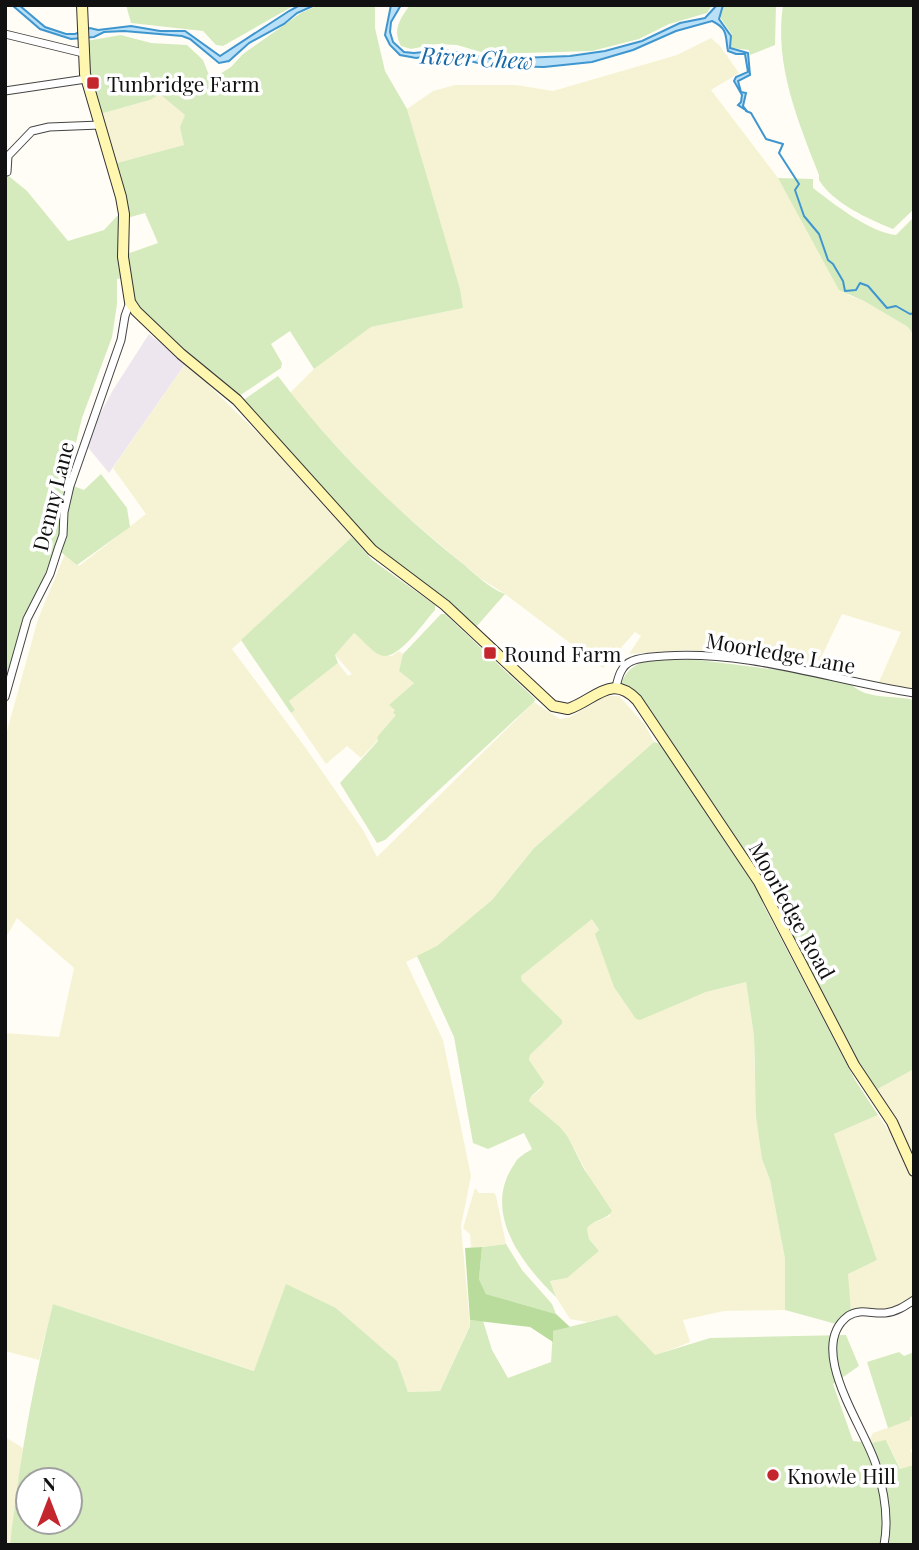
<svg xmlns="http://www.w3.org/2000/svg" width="919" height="1550" viewBox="0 0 919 1550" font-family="'Playfair Display',serif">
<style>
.industrial{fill:#eee6ef}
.farmland{fill:#f6f3d4}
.green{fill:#d5ebbd;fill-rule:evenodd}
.forest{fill:#b9dc9c}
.water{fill:#b9e0f7;stroke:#3f96cf;stroke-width:2}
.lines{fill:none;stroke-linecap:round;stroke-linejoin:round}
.stream{stroke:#3f96cf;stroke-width:2}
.street-casing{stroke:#444;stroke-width:9}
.secondary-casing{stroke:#333;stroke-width:12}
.street{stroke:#fff;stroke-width:7}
.secondary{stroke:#fff6b0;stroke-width:10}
.poi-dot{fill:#c4262e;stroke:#fff;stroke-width:2.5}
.labels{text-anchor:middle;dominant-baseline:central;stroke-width:7;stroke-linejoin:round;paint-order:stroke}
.poi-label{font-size:21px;fill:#111;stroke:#fff;text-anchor:start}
.street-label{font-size:21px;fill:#111;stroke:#fff}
.water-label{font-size:23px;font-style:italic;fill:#1768a6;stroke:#fff}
</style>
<rect width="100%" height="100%" fill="#fffdf5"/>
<path class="industrial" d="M149 334 186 363 109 473 86 445 92 429 113 390Z"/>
<g class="farmland">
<path d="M711 38 720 46 739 73 711 90 778 178 848 295 864 301 908 327 914 336V690L878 684 901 632 842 614 816 668 737 654 686 650 629 654 641 636 635 632 603 668 505 594 480 578 386 499 308 416 290 393 314 369 371 327 463 308 407 109 433 91 455 85H516L553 91 677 55Z"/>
<path d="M160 93 186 115 181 127 185 145 117 163 100 114 150 100Z"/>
<path d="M186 363 262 437 352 537 232 649 305 747 363 830 377 857 534 702 560 719 570 717 606 696H619L645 725 654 742 534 848 492 900 437 947 406 962 443 1040 471 1176 461 1226 470 1325 440 1391 408 1392 397 1361 336 1308 286 1285 255 1371 53 1304 39 1360 5 1351V1033L59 1037 74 968 17 918 5 939V738L38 619 65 554 79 566 146 514 113 468Z"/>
<path d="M354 633 380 655 392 656 399 651 403 654 399 671 414 683 390 705 396 710V715L377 737 378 740 361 758 347 746 326 764 291 713 295 710 289 701 338 663 348 676 352 674 335 655Z"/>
<path d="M592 918 599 931 636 1019H640L706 992 746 982 754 1036V1062L762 1159 770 1180 785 1259V1310L724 1311 683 1320 690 1342 655 1356 617 1315 587 1322 570 1319 556 1297 550 1281 567 1278 599 1251 589 1239 587 1229 590 1224 610 1216 568 1137 560 1127 529 1101 530 1098 542 1088 529 1060 530 1055 562 1024V1020L522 981 521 976Z"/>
<path d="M914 1069V1164L874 1091Z"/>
<path d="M878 1115 888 1130 893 1129 914 1178V1297L906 1304 885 1311 863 1308 851 1312 847 1274 877 1260 834 1134Z"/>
<path d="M475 1188 479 1193H494L496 1196 506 1244 471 1248 470 1234 463 1228Z"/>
<path d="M914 1416V1448L910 1450 914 1457V1465L901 1470 887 1441 871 1443 870 1439 873 1433 910 1420 909 1417Z"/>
<path d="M5 1437 23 1448 10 1545H5Z"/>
</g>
<g class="green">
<path d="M126 5H295L223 46 216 45 203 31 131 23Z"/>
<path d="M319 5H375V28L385 71 407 109 460 289 463 308 371 327 314 369 290 331 271 344 282 363 281 368 239 396 139 310 133 297 127 254 158 243 145 213 127 218 117 163 184 145 180 127 185 115 160 94 150 100 100 114 87 63 86 41 121 35 151 43 187 45 203 60 209 75 215 77 231 67 243 54 301 13Z"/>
<path d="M410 5H712L707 13 669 24 639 39 592 51 488 54 457 45 437 44 411 49 401 46C392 30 400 19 410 5Z"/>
<path d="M725 5H776L775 45 750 55 749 50 731 48 732 35 720 17 721 10Z"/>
<path d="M783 5H914V209L893 229C868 219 833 203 819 180V175C798 121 774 65 783 5Z"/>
<path d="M5 173 27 191 68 241 104 230 118 215 119 241 124 278 117 279V304L112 337 82 418 66 483 84 490 101 474 127 508 130 527 77 565 56 548 18 637 5 680Z"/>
<path d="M778 178 813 179V188C834 204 869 232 896 235L914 217V336L908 327 864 301 839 290Z"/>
<path d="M278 376C331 447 393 508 462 563 475 574 489 588 505 594L476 627 385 559 242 401Z"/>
<path d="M352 537 372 560 435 605V610C424 622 397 663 380 655 371 651 362 639 354 633L335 655 338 663 289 701 295 710 291 713 241 640Z"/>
<path d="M441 614H445L535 699 534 702 385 840 377 843 340 783 378 741 377 737 396 715 393 713 395 710 389 705 414 683 399 671 403 654Z"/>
<path d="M683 658 803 673 852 685C867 700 895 695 914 700V1069L874 1091 856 1064 771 896 635 692 621 683C634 655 656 661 683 658Z"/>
<path d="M654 742 661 744 756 885 764 906 855 1080 878 1115 834 1134 877 1260 848 1274 851 1312 841 1317 836 1324 785 1310V1259L770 1180 762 1159 756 1116 754 1036 746 982 706 992 640 1020 636 1019 614 987 595 934 599 930 592 919 521 976 522 981 562 1020V1024L530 1055 529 1060 544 1082C541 1091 531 1093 529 1101L560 1127 568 1137 584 1169 612 1211C606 1221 592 1219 587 1229L589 1239 599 1251 567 1278 550 1281 556 1297C521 1263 481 1211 515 1163 518 1157 526 1153 532 1149L524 1133 488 1149 473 1143 454 1037 417 956 437 946 492 900 534 848Z"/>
<path d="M506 1244 522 1270 552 1304 556 1314 486 1294 479 1279 482 1247Z"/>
<path d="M286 1284 336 1308 397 1361 408 1392 440 1391 470 1326V1320L483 1321 492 1350 508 1378 551 1362 553 1331 617 1315 655 1355 710 1338 846 1335 859 1366 833 1384 853 1441 871 1443 886 1440 900 1469 914 1465V1545H10C19 1463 33 1383 53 1304L254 1371ZM28 1480H70V1522H28Z"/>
<path d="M899 1352 904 1356 914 1352V1416L910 1417V1420L888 1428 867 1362Z"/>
</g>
<path class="forest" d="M482 1247 479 1279 486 1294 556 1314 570 1327 553 1331V1342L530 1327 470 1320 465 1248Z"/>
<g class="water">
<path d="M12 5H19L45 27 66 34H75L90 28 98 30 131 26 160 31H185L220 56 289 11 300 5H315L297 13 284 24 249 43 229 61 219 63 190 39 182 36 124 31 104 32 94 37 71 39 40 29Z"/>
<path d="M391 5H401L391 22 390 32 393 42 404 52 414 53 444 50 493 59 570 56 605 51 642 41 680 23 705 18 717 5H723L719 19 731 36 730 48 748 53 750 75 738 81 741 92 746 93 743 106 747 111 738 105 741 102 742 95 734 81 736 77 748 72 745 54H736L728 51C725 37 729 29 712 21L676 31 633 50 592 62 544 67 490 66 442 54 416 58 400 55 390 45 385 35Z"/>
</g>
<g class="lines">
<path class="stream" d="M746 111 751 113 766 139 783 144 779 153 799 184 795 190 804 216 819 234 828 260 833 264 843 281 845 291 856 290 860 283 868 286 887 308 896 306 910 314 914 313"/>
<g class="street-casing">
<g id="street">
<path d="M5 34 83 53"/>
<path d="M5 91 86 79"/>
<path d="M7 172 8 156 32 131 49 127 100 125"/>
<path d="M616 687C618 678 621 665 632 661 641 657 653 657 664 656 748 650 831 680 914 693"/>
<path d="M5 697 27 619 50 574 58 549 63 535 64 512 70 486 121 340 125 316 130 302"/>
<path d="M884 1545C889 1519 884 1490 876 1465 865 1428 805 1348 848 1316 860 1308 871 1314 885 1313 896 1312 905 1306 914 1300"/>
</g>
</g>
<g class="secondary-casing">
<path id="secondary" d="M82 5 85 74 121 197 124 214 123 257 130 302 136 311 181 354 237 400 372 550 445 605 553 706 568 709C595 700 611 673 637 700L759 882 854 1065 892 1122 914 1171"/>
</g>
<use href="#street" class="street"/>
<use href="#secondary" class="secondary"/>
</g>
<g class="poi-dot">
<rect x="86" y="76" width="14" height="14" rx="3.5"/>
<rect x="483" y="646" width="14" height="14" rx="3.5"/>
<circle cx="773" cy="1475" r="7"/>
</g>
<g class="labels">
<g class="poi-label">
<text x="107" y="83">Tunbridge Farm</text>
<text x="504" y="653">Round Farm</text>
<text x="787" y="1475">Knowle Hill</text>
</g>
<g class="street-label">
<text transform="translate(52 496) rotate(-76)">Denny Lane</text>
<text transform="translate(781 652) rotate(10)">Moorledge Lane</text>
<text transform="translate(793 910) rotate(61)">Moorledge Road</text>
</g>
<g class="water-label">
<text transform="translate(477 57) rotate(3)">River Chew</text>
</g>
</g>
<rect width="919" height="1550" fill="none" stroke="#111111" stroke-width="14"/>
<g transform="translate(49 1501)"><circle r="33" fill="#ffffff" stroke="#a0a0a0" stroke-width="2"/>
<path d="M0-5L12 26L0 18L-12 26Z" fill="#c4262e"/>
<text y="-10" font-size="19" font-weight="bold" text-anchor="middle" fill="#111111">N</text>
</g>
</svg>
